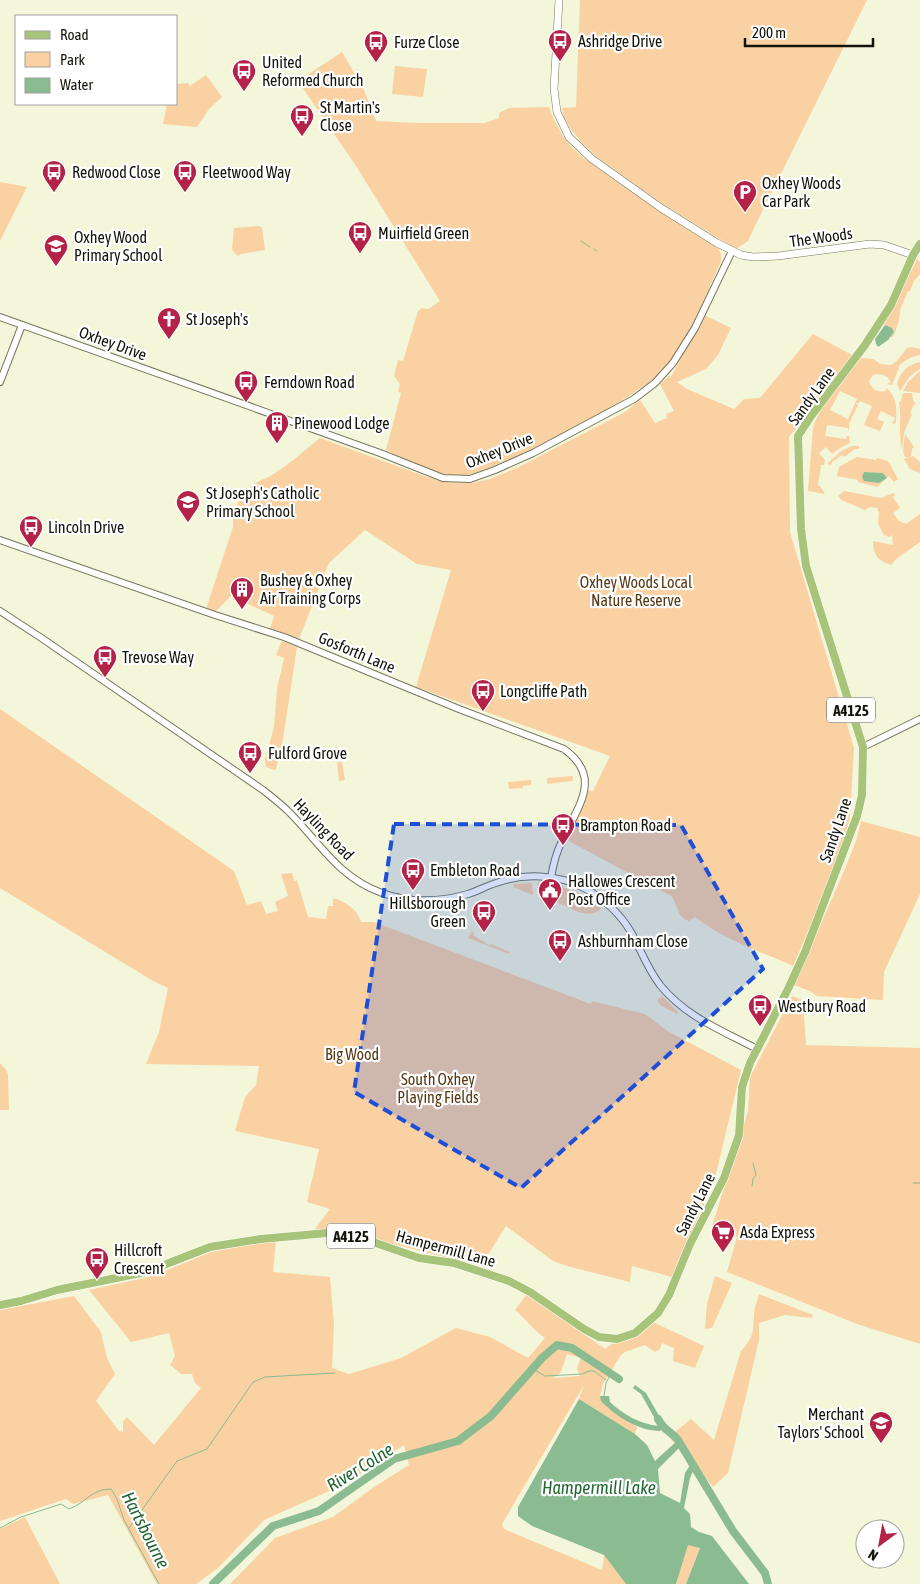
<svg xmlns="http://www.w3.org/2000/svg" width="920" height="1584" viewBox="0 0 920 1584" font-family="'Asap Condensed',sans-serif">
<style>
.green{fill:#fad1a2;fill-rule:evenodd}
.water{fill:#8abb91}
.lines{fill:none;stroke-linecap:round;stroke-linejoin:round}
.stream{stroke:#8abb91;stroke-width:1}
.river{stroke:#8abb91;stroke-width:8}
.tertiary-casing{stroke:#76775e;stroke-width:8}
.secondary-casing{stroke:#76775e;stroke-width:8}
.primary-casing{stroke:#fff;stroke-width:9}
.tertiary{stroke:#fff;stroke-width:6}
.secondary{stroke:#fff;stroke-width:7}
.primary{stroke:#a7c47a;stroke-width:8}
.marked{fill:#1d4ed8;fill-opacity:0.2;stroke:#1d4ed8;stroke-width:4;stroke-dasharray:10 6;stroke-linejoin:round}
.labels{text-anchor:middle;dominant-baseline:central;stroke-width:4.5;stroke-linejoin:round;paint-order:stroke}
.shield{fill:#fff;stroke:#595a53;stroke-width:1}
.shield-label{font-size:15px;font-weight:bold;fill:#121309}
.poi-label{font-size:16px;fill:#121309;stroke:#fff;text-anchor:start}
.street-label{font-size:16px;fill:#121309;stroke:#fff}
.park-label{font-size:16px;fill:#563a14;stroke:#fff}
.water-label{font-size:18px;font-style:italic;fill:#206631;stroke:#fff}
</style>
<rect width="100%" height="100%" fill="#f4f6da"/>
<g class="green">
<path d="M580 0H867L755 226 748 241 736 249 658 201 598 158 582 143 570 128 564 118 562 108 576 107Z"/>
<path d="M342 52 364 90 376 121 418 123H485L499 118V113L509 108 549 107C556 127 565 142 581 156L672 220 719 249 721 254V261C705 297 690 338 665 369 646 393 491 475 461 476 434 476 410 462 386 450L401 393 398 392 400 384 394 376 398 360 403 361 418 311 422 308 428 309 440 301 356 166 298 81Z"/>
<path d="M395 66 427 69 423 97 392 94Z"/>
<path d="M206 75 222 97 209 109 197 127 163 124 167 104H176V84L188 83 190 86Z"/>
<path d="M0 182 27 187 0 241Z"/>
<path d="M259 226 262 228 265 250 241 254 238 256 232 250 234 228Z"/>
<path d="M917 259 920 262V274L914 281 910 291H908L900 310C901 316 896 330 893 337H890L894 332 892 328 884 325Z"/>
<path d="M704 315 731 328 718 355 706 369 677 382 687 389 734 409 744 399 760 398 813 334 852 355 789 437 790 532 854 748 850 818 843 841 824 895 793 966C760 951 724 940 695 917L689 921C677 918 678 904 671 896L565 839 580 809 587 791H593L610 756 416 687 451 570 417 564 365 530 329 563 299 639 270 629 274 616 250 605 233 594 215 612 206 609 233 527C232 511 240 494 254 484 262 479 271 477 278 471 293 461 306 449 320 438L427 477 444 482 472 483 490 479 519 467 625 412 640 400 655 423 667 418 666 414 674 411 660 384 669 376 671 377Z"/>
<path d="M912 347 920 349V355C911 357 904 360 898 367L899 368 892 385 887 384 891 382C887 375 881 373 873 375L869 381C871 389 878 393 886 391V388C897 396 897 410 896 423L892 424 895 418 881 411 877 419 884 422 880 431 864 425 872 406 860 401 859 403H856L858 405 849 424V432L848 428 827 425 825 436 846 439 847 436H849L850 443 840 448 832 454 826 447 819 453 825 460 824 465H821L818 485 820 486 825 494 808 491 813 428C821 402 844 379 861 358L874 359 880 364 891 365 896 362 907 348ZM840 391 857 399 848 419 830 410Z"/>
<path d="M920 362V369L911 375 900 391 897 384C901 371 907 365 920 362Z"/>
<path d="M920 371V393L903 391 908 382Z"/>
<path d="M903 393H912L913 400 916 405 914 404 910 413 912 414 904 433 902 450C898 434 902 418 899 402L901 401Z"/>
<path d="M905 434 914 447 912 449 911 456 907 458 905 457 903 451Z"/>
<path d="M852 446H859V449H855L844 457 842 455 832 462 831 465 827 464 841 451Z"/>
<path d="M913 456 920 462V473L910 469 904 459Z"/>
<path d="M857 457 876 460 877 458 888 461 898 479 894 482 889 476 887 478 883 473 864 472 879 483 887 478 877 487 858 482V480L837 476 839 467Z"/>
<path d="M844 491 881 498 893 493 895 495 893 497 900 508 893 513 899 521 906 524 920 514V542L896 559 891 565C878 561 873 555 873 541L893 545 892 535 889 537 884 535 878 524 879 513 877 508 870 507 865 510 841 500 838 496Z"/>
<path d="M282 641 297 647 283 739 276 769 274 770 266 767 265 760 274 727 277 689 284 658 276 655Z"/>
<path d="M0 709 234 871 247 905 261 901 266 914 278 911 275 902 288 896 281 874 292 873 294 881 297 880 308 917 326 919 328 906H333V898C345 901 358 910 361 922H374L591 1004 592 1001 645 1014 669 1032 741 1070 714 1182 672 1277 632 1266 630 1282 567 1266 553 1261 506 1226 481 1266 336 1230 315 1229 330 1209 307 1202 319 1149 235 1131 245 1097 256 1085 259 1066 146 1064 159 1032 168 988 153 981 0 888Z"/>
<path d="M337 762H342L345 780 339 781Z"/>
<path d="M573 776V781L547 784V778Z"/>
<path d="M531 780V785L523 786V788L509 789 508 782Z"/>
<path d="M861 821 920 837V894L884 972 883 1000 816 996 812 992 794 985 844 871 856 841Z"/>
<path d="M532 883 533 895 513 887 514 884Z"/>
<path d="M537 883 552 885 556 902C545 900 539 895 537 883Z"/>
<path d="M554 885C573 889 587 895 602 908 589 921 573 909 559 903L558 904Z"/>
<path d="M472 931 474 934 473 935 490 946 491 944 510 952 509 954 468 938Z"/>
<path d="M662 996 678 1012 677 1014 660 1005 657 1000Z"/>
<path d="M792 996 803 1000 806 1045 920 1048V1344L857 1324 727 1272 737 1237 712 1226 748 1111 750 1077Z"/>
<path d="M0 1063 6 1070 8 1074 9 1110H0Z"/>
<path d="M276 1240 273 1272 330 1277 334 1325 332 1368 349 1374 401 1358 456 1328 490 1337 528 1358 545 1338C533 1330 526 1319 515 1310L527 1294 605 1349 612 1344 632 1339 653 1322 704 1346 695 1368 673 1361 674 1348 662 1343 660 1349 655 1352 645 1345 625 1352 621 1355 603 1384 600 1396 604 1404 637 1427 635 1434 579 1399 584 1385 502 1524 504 1529 602 1570 604 1555 626 1584H230L275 1538 333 1517 374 1487 409 1465 404 1445 345 1484 264 1520 218 1568 196 1584H157L108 1495 73 1504 66 1499 0 1521V1310L74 1296 101 1332 107 1358 115 1374 96 1401 119 1431 123 1432V1422L127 1417 154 1445 201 1388 195 1383 192 1374H181L170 1365 175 1356 169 1333 131 1342 89 1290 153 1276 211 1252ZM567 1354 581 1358 577 1368 580 1376 554 1378 561 1372Z"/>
<path d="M715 1276 732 1283 712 1328 705 1329 707 1304Z"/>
<path d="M759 1294 813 1315 812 1318 785 1315 759 1323V1340L728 1473 713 1487 692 1462 669 1437 691 1419 714 1440 741 1351C754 1337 753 1332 754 1314 754 1307 758 1300 759 1294Z"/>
<path d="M25 1517 60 1584H0V1529Z"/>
<path d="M688 1544 700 1547 686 1584H676Z"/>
</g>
<g class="water">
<path d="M885 325 892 328 894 332 888 340 878 347 876 344 875 339Z"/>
<path d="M864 472 883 473 887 478 879 483 864 481 862 477Z"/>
<path d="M635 1385 646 1393 662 1421 665 1424 660 1431C639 1431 615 1416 601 1401L600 1396H609L610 1402C624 1415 640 1424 659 1426L641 1394 633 1388Z"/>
<path d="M579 1399 635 1434 647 1445 655 1461 678 1440 681 1446 658 1469 660 1493 680 1503 685 1473 692 1462 695 1467 690 1478 684 1508 690 1514 691 1527 699 1532 712 1536 749 1584H686L700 1548 688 1545 676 1584H626L604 1555 532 1526 518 1516V1507Z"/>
</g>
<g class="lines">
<g class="stream">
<path d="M581 241 590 247"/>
<path d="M594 249 597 251"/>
<path d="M913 1183H920"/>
<path d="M752 1186 753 1179 756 1175 753 1163"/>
<path d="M533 1369 545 1376 582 1374 589 1371H594L606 1380"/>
<path d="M604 1396 606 1383 611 1373"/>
<path d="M0 1528 21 1517 61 1504 69 1509C86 1503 91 1489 111 1489L117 1499 124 1520 159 1584"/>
<path d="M129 1528 177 1461 207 1449 253 1382 265 1377 335 1373"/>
</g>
<g class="river">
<path d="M658 1419C665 1432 671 1431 678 1440L733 1531 765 1573 768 1584"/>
<path d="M213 1584 273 1526 319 1511 394 1459 458 1441 491 1416 542 1358 557 1345 572 1348 619 1379"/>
</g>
<g class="tertiary-casing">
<g id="tertiary">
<path d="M0 317 380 453 443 478 470 479 495 470 533 453 634 399 655 383 673 363 695 328 732 251"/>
<path d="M0 382 22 325"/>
<path d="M0 540 215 615 284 637 459 709 564 749C604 778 577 807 562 841 556 853 553 865 551 878"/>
<path d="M0 611 40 637 263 790C272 797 281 804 289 812 320 843 338 877 382 893 410 903 440 902 468 894 478 891 486 886 496 883 523 873 558 874 584 888 603 898 620 914 631 932 641 950 647 968 660 985 686 1017 721 1030 757 1049"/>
<path d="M863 747 920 719"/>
</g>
</g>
<g class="secondary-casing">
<path id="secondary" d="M559 0 554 89 557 112 569 137 592 159 661 208 717 243 741 255 753 257 778 256 870 244 884 245 913 255"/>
</g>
<g class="primary-casing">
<path id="primary" d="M0 1305 21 1301 57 1290 146 1272 210 1247 261 1239 327 1233 342 1234 370 1241 419 1258 454 1263 509 1281 530 1292 584 1329 599 1337 617 1339 635 1333 658 1313 669 1295 690 1244 724 1178 739 1135 742 1087 750 1063 789 987 805 952 857 816 862 795 863 747 806 566 801 529 798 436 811 416 865 345 891 305 913 255 920 244"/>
</g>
<use href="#tertiary" class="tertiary"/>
<use href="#secondary" class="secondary"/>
<use href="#primary" class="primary"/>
</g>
<path class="marked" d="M394 824 681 825 763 969 521 1188 354 1092Z"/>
<defs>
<g id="bus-pin" transform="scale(1.25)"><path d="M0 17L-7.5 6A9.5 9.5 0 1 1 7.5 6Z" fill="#b42247" stroke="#fff"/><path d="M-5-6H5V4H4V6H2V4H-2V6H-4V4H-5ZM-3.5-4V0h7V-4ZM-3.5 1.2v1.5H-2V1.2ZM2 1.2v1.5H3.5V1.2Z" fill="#fff"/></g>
<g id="parking-pin" transform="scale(1.25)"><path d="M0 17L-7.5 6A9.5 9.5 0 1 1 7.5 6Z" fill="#b42247" stroke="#fff"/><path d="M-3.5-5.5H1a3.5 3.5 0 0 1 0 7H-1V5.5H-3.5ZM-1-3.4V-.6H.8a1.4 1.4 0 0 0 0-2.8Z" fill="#fff"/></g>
<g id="school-pin" transform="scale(1.25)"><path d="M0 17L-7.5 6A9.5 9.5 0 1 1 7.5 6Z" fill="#b42247" stroke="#fff"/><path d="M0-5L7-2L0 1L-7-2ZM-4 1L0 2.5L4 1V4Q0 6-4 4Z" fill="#fff"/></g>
<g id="church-pin" transform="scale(1.25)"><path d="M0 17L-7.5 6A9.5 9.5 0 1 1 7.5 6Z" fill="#b42247" stroke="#fff"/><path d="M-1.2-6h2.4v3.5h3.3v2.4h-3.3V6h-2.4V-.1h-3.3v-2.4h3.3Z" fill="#fff"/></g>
<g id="building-pin" transform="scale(1.25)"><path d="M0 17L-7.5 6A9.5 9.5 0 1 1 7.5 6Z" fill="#b42247" stroke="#fff"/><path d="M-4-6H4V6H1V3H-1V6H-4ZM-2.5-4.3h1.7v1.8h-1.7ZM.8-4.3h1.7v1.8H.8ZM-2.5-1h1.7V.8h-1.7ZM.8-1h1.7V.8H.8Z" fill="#fff"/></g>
<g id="civic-pin" transform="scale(1.25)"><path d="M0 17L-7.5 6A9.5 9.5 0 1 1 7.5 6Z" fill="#b42247" stroke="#fff"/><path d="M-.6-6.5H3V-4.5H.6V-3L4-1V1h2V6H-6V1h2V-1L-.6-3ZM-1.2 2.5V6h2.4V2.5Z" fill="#fff"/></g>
<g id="supermarket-pin" transform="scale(1.25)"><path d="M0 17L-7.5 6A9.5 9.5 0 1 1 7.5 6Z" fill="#b42247" stroke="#fff"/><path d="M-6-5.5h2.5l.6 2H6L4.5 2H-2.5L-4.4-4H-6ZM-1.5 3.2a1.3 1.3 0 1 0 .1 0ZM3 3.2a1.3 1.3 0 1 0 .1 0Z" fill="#fff"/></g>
</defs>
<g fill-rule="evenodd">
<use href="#bus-pin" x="560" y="41"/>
<use href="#bus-pin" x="376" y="42"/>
<use href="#bus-pin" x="244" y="71"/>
<use href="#bus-pin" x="302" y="116"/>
<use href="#bus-pin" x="54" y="172"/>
<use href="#bus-pin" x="185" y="172"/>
<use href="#parking-pin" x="745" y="192"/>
<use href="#bus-pin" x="360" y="233"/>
<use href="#school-pin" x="56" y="246"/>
<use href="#church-pin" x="169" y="319"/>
<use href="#bus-pin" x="246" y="382"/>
<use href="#building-pin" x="277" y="423"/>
<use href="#school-pin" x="188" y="502"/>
<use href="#bus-pin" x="31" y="527"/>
<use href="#building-pin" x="242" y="589"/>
<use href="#bus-pin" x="105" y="657"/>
<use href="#bus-pin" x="483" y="691"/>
<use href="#bus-pin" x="250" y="753"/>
<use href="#bus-pin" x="563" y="825"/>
<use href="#bus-pin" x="413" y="870"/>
<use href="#civic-pin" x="550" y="890"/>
<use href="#bus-pin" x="484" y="912"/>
<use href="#bus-pin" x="560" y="941"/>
<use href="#bus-pin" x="760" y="1006"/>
<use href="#supermarket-pin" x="723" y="1232"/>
<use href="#bus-pin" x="97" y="1259"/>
<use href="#school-pin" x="881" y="1423"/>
</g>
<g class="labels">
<g class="shield">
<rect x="827" y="697.5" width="48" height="25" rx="4"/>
<rect x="327" y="1223.5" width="48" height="25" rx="4"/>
</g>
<g class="shield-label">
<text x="851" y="710">A4125</text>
<text x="351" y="1236">A4125</text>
</g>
<g class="poi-label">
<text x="578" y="41">Ashridge Drive</text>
<text x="394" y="42">Furze Close</text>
<text x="262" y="62">United<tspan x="262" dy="18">Reformed Church</tspan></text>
<text x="320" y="107">St Martin's<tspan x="320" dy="18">Close</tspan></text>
<text x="72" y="172">Redwood Close</text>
<text x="202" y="172">Fleetwood Way</text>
<text x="762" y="183">Oxhey Woods<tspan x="762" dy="18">Car Park</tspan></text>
<text x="378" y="233">Muirfield Green</text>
<text x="74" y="237">Oxhey Wood<tspan x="74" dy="18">Primary School</tspan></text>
<text x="186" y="319">St Joseph's</text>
<text x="264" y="382">Ferndown Road</text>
<text x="294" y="423">Pinewood Lodge</text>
<text x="206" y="493">St Joseph's Catholic<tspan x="206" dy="18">Primary School</tspan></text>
<text x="48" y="527">Lincoln Drive</text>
<text x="260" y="580">Bushey &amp; Oxhey<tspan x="260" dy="18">Air Training Corps</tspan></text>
<text x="122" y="657">Trevose Way</text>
<text x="500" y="691">Longcliffe Path</text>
<text x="268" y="753">Fulford Grove</text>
<text x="580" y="825">Brampton Road</text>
<text x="430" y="870">Embleton Road</text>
<text x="568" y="881">Hallowes Crescent<tspan x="568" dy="18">Post Office</tspan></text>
<text x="466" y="903" text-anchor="end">Hillsborough<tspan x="466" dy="18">Green</tspan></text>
<text x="578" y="941">Ashburnham Close</text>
<text x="778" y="1006">Westbury Road</text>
<text x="740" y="1232">Asda Express</text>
<text x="114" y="1250">Hillcroft<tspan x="114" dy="18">Crescent</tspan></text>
<text x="864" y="1414" text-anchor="end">Merchant<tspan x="864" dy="18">Taylors' School</tspan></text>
</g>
<g class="street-label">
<text transform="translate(821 237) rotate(-8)">The Woods</text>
<text transform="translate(113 343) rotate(20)">Oxhey Drive</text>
<text transform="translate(811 396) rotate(-54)">Sandy Lane</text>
<text transform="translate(499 450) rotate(-22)">Oxhey Drive</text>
<text transform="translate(357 652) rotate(23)">Gosforth Lane</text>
<text transform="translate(324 829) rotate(46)">Hayling Road</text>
<text transform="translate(835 830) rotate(-71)">Sandy Lane</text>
<text transform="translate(695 1204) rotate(-63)">Sandy Lane</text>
<text transform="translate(446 1248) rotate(15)">Hampermill Lane</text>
</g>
<g class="park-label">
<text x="636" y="582">Oxhey Woods Local<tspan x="636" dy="18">Nature Reserve</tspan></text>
<text x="352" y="1054">Big Wood</text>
<text x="438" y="1079">South Oxhey<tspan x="438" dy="18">Playing Fields</tspan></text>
</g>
<g class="water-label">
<text transform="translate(360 1467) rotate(-32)">River Colne</text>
<text x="599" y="1487">Hampermill Lake</text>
<text transform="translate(146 1530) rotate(63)">Hartsbourne</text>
</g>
</g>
<rect x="15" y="15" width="162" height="90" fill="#ffffff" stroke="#a0a19d"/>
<rect x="25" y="31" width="25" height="8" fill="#a7c47a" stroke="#a0a19d"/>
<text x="60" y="40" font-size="15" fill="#121309">Road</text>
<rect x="25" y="52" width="25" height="15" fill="#fad1a2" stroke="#a0a19d"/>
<text x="60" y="65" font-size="15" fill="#121309">Park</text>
<rect x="25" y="78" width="25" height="15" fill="#8abb91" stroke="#a0a19d"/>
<text x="60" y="90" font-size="15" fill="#121309">Water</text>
<g transform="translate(880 1544) rotate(212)"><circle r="24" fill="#ffffff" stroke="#a0a19d"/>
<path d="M0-4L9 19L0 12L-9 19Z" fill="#b42247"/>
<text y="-8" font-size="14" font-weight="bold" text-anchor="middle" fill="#121309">N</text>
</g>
<path d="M745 38v8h128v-8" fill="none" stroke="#121309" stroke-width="2.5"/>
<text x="752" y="38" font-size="15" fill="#121309" stroke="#ffffff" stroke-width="4" paint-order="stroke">200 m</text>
</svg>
